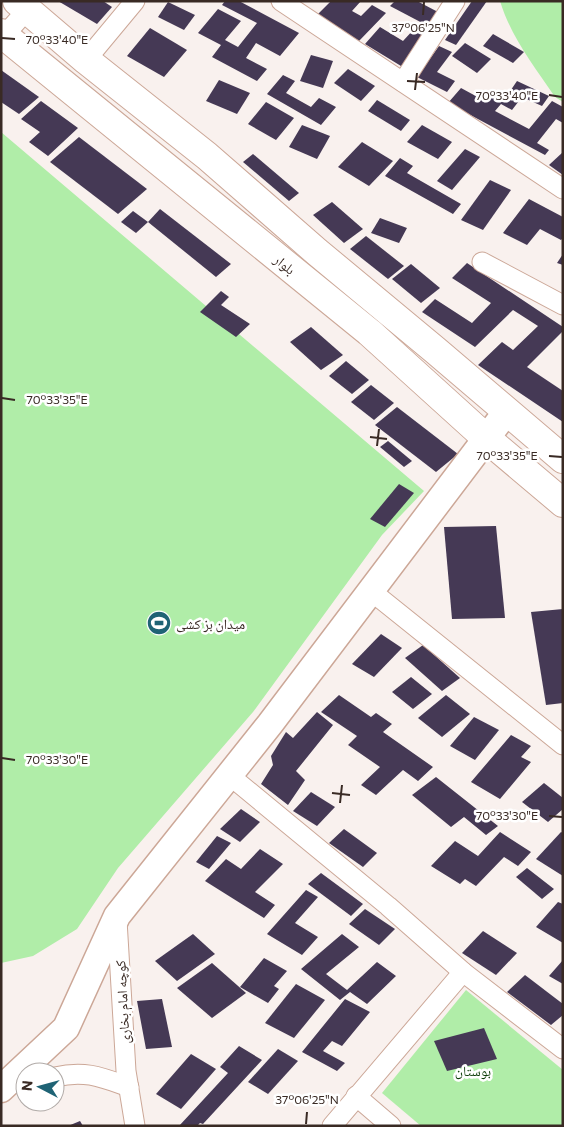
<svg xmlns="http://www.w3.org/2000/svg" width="564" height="1127" viewBox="0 0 564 1127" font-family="Commissioner,'Noto Naskh Arabic',sans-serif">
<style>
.green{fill:#b0eda8}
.building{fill:#453955}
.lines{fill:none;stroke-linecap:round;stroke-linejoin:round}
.street-casing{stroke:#cca797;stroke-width:21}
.secondary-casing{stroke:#cca797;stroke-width:29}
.primary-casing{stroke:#cca797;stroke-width:30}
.street{stroke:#fff;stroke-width:19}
.secondary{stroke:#fff;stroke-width:26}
.primary{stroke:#fff;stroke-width:28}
.ticks{fill:none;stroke:#392a24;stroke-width:2}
.labels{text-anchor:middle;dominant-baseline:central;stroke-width:5;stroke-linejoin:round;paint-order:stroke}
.street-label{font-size:14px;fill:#392a24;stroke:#fff}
.poi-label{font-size:14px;fill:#392a24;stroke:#fff;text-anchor:start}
.park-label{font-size:14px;fill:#0d3c08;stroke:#fff}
.ticks-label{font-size:12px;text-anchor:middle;fill:#392a24;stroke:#fff;stroke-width:5;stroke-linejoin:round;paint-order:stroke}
</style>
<rect width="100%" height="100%" fill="#f9f1ee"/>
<g class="green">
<path d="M500 1H563V102L555 97C534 66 511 37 500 1Z"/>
<path d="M1 132 424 491 382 535 253 712 118 868 77 929 33 956 1 963Z"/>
<path d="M466 990 563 1070V1126H421L382 1093Z"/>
</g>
<g class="building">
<path d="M58 1H103L112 7 97 24Z"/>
<path d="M225 1H239L299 33 280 56 256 43 246 58 267 69 257 81 212 57 221 45 198 33 218 9 241 21 225 40 238 47 257 23 222 5Z"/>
<path d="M331 1H361L352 11 361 16 372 5 386 13 359 41 318 14Z"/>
<path d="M395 1H417L438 12 428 26 390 6Z"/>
<path d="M472 1H487L456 45 445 40Z"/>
<path d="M168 2 195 15 184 30 158 17Z"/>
<path d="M380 27 403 41 415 28 428 36 401 66 365 44Z"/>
<path d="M150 28 187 50 164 77 127 56Z"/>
<path d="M493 34 524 52 513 63 483 46Z"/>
<path d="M465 43 491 59 477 73 452 56Z"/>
<path d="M439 46 452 52 437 72 455 81 447 92 417 77Z"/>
<path d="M311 55 333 61 323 88 300 81Z"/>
<path d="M348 69 375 86 361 101 334 83Z"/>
<path d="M1 70 39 97 19 114 1 102Z"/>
<path d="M283 75 295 81 286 93 311 107 319 98 336 107 321 125 267 94Z"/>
<path d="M219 80 250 93 237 114 206 101Z"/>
<path d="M517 81 549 96 542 106 522 97 512 110 501 104 495 111 529 129 552 101 563 107V123L556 119 537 143 549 150 545 155 448 103 461 88 485 101 491 93 504 100Z"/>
<path d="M377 100 410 120 401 131 368 111Z"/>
<path d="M41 101 78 128 48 156 29 142 40 132 21 119Z"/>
<path d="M266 102 294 118 276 140 248 124Z"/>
<path d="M302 125 330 136 317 159 289 147Z"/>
<path d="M422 125 452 142 438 159 407 142Z"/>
<path d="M79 137 147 189 118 214 50 162Z"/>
<path d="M362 142 393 161 369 186 338 167Z"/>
<path d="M465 149 480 157 452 190 437 181Z"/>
<path d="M563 152V175L549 165Z"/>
<path d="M253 154 299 193 289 201 243 162Z"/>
<path d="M400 158 413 166 407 173 461 204 453 214 385 176Z"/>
<path d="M490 180 511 190 483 230 461 220Z"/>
<path d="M529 199 563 217V238L561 240 540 229 527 245 503 233Z"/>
<path d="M332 202 363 229 344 243 313 215Z"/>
<path d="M160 209 231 264 216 277 148 222Z"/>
<path d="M133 211 148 222 136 233 121 222Z"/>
<path d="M380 218 407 228 399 243 371 233Z"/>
<path d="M366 236 404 266 388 279 350 249Z"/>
<path d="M563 254V265L557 263Z"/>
<path d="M467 263 563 327V331L527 367 563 391V422L478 365 502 342 513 350 538 326 513 310 475 347 422 312 435 299 472 323 491 303 452 278Z"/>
<path d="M411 264 440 288 421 303 392 279Z"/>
<path d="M221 291 229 297 221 305 250 324 236 337 200 312Z"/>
<path d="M311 327 343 355 321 370 290 342Z"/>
<path d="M346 361 369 380 352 394 329 376Z"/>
<path d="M371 385 394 403 374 420 351 402Z"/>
<path d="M397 407 458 454 436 472 375 425Z"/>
<path d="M388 441 412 461 404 467 380 447Z"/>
<path d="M399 484 414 493 385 527 370 519Z"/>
<path d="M496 526 505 618 452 619 444 527Z"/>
<path d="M563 609V703L546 705 531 612Z"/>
<path d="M381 634 402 648 374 677 352 664Z"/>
<path d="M423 645 460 678 442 691 405 658Z"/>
<path d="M411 677 432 694 413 709 392 692Z"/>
<path d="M339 695 371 717 376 713 392 724 383 732 433 767 418 781 403 770 376 795 361 785 380 767 348 745 357 736 321 712Z"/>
<path d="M446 695 470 714 442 737 418 718Z"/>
<path d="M317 712 333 725 296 771 305 780 288 805 261 784 273 765 271 756 286 732 293 738Z"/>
<path d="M474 717 499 730 475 760 450 746Z"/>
<path d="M511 735 531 746 521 757 531 762 500 799 471 782Z"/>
<path d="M436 777 498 826 486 835 464 817 451 827 412 795Z"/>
<path d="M544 783 563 798V809L548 822 522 802Z"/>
<path d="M311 792 335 807 317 826 293 811Z"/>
<path d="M241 809 260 822 240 842 220 829Z"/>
<path d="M344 829 377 853 363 867 329 843Z"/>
<path d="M500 832 531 852 518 866 504 857 476 886 465 879 460 884 431 866 455 841 478 856Z"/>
<path d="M561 832 563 833V876L536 859Z"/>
<path d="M217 836 231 843 209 869 196 862Z"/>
<path d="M260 849 283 864 255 892 275 905 264 918 205 881 226 859 241 869Z"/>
<path d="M527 868 554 889 542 899 516 877Z"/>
<path d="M321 873 363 904 351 916 308 884Z"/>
<path d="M306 890 318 897 295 923 318 937 302 955 267 934Z"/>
<path d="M558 902 563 904V943L536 927Z"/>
<path d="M365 909 395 929 379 945 349 924Z"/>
<path d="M483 931 517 953 496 975 462 953Z"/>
<path d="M193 934 215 954 177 981 155 961Z"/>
<path d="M342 934 359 947 326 974 347 990 377 962 396 976 367 1004 350 992 340 1000 301 969Z"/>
<path d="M264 958 287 971 274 986 279 989 268 1003 240 987Z"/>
<path d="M563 960V984L549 976Z"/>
<path d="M212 963 246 993 212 1018 177 988Z"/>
<path d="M525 975 563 1004V1015L551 1025 507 992Z"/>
<path d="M296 984 325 1000 294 1038 265 1023Z"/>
<path d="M162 999 172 1047 146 1049 137 1001Z"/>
<path d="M345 999 370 1012 342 1046 332 1041 323 1051 345 1063 337 1071 302 1052Z"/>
<path d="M484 1028 497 1059 447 1071 434 1041Z"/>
<path d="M239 1046 262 1060 203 1124 200 1123 197 1126H179L228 1073 220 1067Z"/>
<path d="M278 1049 298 1061 268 1094 248 1082Z"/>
<path d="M191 1054 216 1069 181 1109 156 1094Z"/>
<path d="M80 1121 83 1126H68Z"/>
</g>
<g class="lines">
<g class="street-casing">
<g id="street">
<path d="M281 1 563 189"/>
<path d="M1 39 27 10"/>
<path d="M86 60 135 1"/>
<path d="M403 82 455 1"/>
<path d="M482 262 563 305"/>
<path d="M371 591 563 745"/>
<path d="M229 775 388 906 463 972 563 1049"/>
<path d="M117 920 126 1071 135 1126"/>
<path d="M55 1077C85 1070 101 1077 129 1087"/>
<path d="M356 1096 391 1126"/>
<path d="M332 1126 463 972"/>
</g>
</g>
<g class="secondary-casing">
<path id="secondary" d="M1 1089 66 1028 117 916 270 724 507 411"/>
</g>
<g class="primary-casing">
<g id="primary">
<path d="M17 1 86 60 207 156 317 252 435 350 563 459"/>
<path d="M1 33 369 332 486 438 563 503"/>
</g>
</g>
<use href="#street" class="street"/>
<use href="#secondary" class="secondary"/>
<use href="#primary" class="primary"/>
</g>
<path class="ticks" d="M423 15 424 2M2 38 15 39M407 81 425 82M415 90 417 73M549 95 562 97M2 398 15 400M370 437 387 439M377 446 379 429M549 456 562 457M2 758 15 760M332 793 350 795M340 803 342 785M549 816 562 817M306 1124 307 1112"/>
<defs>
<g id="stadium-disc" transform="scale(1.25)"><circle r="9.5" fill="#1f6375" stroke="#fff"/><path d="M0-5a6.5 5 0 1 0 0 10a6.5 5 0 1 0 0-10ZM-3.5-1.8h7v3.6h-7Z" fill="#fff"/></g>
</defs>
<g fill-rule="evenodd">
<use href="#stadium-disc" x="159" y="623"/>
</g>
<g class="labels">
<g class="street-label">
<text transform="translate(285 264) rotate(39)">بلوار</text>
<text transform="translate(122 1002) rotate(-93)">کوچه امام بخاری</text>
</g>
<g class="poi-label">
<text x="176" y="623">میدان بز کشی</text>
</g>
<g class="park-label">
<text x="473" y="1070">بوستان</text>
</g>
</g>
<g class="ticks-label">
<text x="423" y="32">37°06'25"N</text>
<text x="57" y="44">70°33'40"E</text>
<text x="507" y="100">70°33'40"E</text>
<text x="57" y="404">70°33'35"E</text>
<text x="507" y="460">70°33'35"E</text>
<text x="57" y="764">70°33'30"E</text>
<text x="507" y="820">70°33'30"E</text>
<text x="307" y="1104">37°06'25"N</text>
</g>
<rect width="564" height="1127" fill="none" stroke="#392a24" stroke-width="5"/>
<g transform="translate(40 1087) rotate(276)"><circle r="24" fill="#ffffff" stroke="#b0aaa7"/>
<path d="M0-4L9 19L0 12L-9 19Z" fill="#1f6375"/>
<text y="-8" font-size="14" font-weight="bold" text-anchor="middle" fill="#392a24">N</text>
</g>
</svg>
